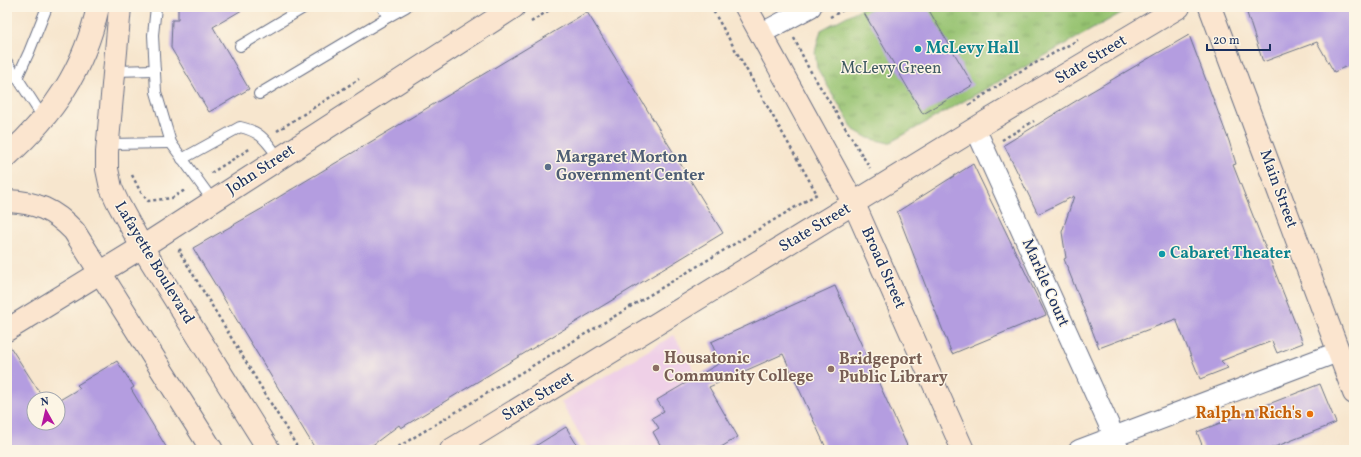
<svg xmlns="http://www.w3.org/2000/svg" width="1361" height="457" viewBox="0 0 1361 457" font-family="Vollkorn,serif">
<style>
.built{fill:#efd0e7}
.park{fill:url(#park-tufts);stroke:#587867}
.building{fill:#b49de0}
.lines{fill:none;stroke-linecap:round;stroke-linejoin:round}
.lane-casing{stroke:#686f85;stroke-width:12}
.street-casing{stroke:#686f85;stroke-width:22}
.secondary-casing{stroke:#686f85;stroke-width:24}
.path{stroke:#686f85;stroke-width:2.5;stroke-dasharray:3 3;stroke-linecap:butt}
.lane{stroke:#fff;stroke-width:10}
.street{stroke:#fff;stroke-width:20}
.secondary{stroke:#fbe5cf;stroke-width:22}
.culture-dot{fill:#0f9aa8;stroke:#fcf5e5;stroke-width:1.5}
.service-dot{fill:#5c6f8a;stroke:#fcf5e5;stroke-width:1.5}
.education-dot{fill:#8d6e63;stroke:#fcf5e5;stroke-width:1.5}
.food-dot{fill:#e8710a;stroke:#fcf5e5;stroke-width:1.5}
.labels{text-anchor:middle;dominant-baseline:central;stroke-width:3;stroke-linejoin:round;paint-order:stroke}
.culture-label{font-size:16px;font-weight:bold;fill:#0d838f;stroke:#fcf5e5;text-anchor:start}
.street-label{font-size:16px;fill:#1b2f5e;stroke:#fcf5e5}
.park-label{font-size:16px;fill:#405b63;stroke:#fcf5e5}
.service-label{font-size:16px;font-weight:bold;fill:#4e5e75;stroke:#fcf5e5;text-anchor:start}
.education-label{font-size:16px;font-weight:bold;fill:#785e54;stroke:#fcf5e5;text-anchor:start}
.food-label{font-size:16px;font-weight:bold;fill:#c56008;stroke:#fcf5e5;text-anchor:end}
</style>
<defs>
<pattern id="park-tufts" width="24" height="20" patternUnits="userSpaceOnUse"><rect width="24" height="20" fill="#95c270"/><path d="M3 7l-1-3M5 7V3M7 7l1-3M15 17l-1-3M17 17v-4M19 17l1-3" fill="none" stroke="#799e5f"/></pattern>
</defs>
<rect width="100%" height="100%" fill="#fcf5e5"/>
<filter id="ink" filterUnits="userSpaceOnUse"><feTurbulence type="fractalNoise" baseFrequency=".025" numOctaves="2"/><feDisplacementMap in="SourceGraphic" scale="8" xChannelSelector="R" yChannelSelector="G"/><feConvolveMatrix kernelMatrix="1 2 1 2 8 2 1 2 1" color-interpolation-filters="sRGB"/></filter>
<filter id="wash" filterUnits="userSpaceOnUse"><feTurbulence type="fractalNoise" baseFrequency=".012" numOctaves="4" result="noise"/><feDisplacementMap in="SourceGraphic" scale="16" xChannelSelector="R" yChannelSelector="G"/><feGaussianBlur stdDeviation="0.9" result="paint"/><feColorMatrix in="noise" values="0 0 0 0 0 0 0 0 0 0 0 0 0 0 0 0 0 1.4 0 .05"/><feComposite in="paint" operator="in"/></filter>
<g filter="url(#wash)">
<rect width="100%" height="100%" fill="#f7e6ce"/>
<path class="built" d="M674 335 740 450H589L561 402Z"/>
<path class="park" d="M864 7H1132L889 143 868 138 854 130 817 68 815 52 821 30Z"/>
<g id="blocks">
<g class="building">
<path d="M178 7H247L213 27 249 89 209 112 171 48 172 20H178Z"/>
<path d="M875 7H927L973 85 923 114 864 13Z"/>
<path d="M1245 7H1354V63L1334 72 1317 42 1263 62Z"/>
<path d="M587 12 723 233 401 428 399 425 366 450H316L193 248 265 207 264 206Z"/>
<path d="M1189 35 1229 141 1236 164 1233 165 1303 343 1277 353 1272 341 1221 361 1228 368 1200 379 1176 319 1099 348 1064 259 1066 258 1062 232 1074 196 1038 214 1004 145 1089 93Z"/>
<path d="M973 164 1046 315 952 354 897 212Z"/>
<path d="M835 286 909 450H827L783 354 709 387 738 437 716 450H663L653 432 659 428 652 418 664 411 657 400 720 363 711 342Z"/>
<path d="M7 342 44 399H34V423H58V401L80 388 77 385 117 361 134 387 131 389 168 450H7Z"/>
<path d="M1320 384 1336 423 1267 450H1204L1197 432Z"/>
<path d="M566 427 580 450H529Z"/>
</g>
</g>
</g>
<g filter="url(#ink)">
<use href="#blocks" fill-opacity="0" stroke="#686f85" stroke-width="1"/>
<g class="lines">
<g class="lane-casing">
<g id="lane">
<path d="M156 7 153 35 156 92 171 143 213 201"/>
<path d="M388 17 406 7"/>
<path d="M240 46 305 7"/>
<path d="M7 62 44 119"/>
<path d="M114 71 155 70"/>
<path d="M17 78 29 52 47 7"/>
<path d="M259 94 388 17 382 7"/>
<path d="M108 144 171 143"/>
<path d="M182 159 240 127C262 132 266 141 279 158"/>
<path d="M1114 436 1126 450"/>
</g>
</g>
<g class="street-casing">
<g id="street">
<path d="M760 34 811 7"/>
<path d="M976 130 1114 436"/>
<path d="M1079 450 1338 352"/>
</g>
</g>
<g class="secondary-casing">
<g id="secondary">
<path d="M120 7 107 152V169L111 188 118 203 142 247 269 450"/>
<path d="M746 7 854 204 963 450"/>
<path d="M1210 7 1354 393"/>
<path d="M7 156C54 114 84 69 98 7"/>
<path d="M7 201C36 202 54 210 74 231L212 450"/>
<path d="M7 330 142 247 514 7"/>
<path d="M451 450 986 122 1179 7"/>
</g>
</g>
<g class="path">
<path d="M830 17 849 7"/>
<path d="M531 22 554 7"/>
<path d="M794 38 808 67 870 168"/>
<path d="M969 105 1019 72 1078 40"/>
<path d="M277 131 359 79"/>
<path d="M1002 140 1034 121"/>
<path d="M211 173 251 148"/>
<path d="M132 175 140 191 148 201 172 198 185 190"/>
<path d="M181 249 179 251 299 450"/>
<path d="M393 450 817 194 711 7"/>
</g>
<use href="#lane" class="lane"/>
<use href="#street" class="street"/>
<use href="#secondary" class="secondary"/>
</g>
</g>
<g class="culture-dot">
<circle cx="918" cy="49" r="4"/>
<circle cx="1162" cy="254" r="4"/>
</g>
<circle class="service-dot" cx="548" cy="167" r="4"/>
<g class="education-dot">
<circle cx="656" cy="368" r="4"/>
<circle cx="831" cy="369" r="4"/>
</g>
<circle class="food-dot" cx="1310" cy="414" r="4"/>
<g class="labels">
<g class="culture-label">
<text x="926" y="49">McLevy Hall</text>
<text x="1170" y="254">Cabaret Theater</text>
</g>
<g class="street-label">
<text transform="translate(1091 60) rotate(-31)">State Street</text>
<text transform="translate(261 170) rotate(-33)">John Street</text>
<text transform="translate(1278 189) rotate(70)">Main Street</text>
<text transform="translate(815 228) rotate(-31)">State Street</text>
<text transform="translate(154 263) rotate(59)">Lafayette Boulevard</text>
<text transform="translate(883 268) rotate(66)">Broad Street</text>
<text transform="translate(1045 283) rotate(66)">Markle Court</text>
<text transform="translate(538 397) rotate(-31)">State Street</text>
</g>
<g class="park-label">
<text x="891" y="69">McLevy Green</text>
</g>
<g class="service-label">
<text x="556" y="158">Margaret Morton<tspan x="556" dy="18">Government Center</tspan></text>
</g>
<g class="education-label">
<text x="664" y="359">Housatonic<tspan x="664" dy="18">Community College</tspan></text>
<text x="839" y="360">Bridgeport<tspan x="839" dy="18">Public Library</tspan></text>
</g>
<g class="food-label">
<text x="1302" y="414">Ralph n Rich's</text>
</g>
</g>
<rect width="1361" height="457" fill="none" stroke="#fcf5e5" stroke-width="24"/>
<g transform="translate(46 411) rotate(352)"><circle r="19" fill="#fcf5e5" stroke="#a2a6af"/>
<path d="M0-3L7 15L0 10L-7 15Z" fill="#b5179e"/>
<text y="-6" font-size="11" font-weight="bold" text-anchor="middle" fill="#1b2f5e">N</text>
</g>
<path d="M1207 44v6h63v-6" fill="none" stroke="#1b2f5e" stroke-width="2"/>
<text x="1213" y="44" font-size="12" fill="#1b2f5e" stroke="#fcf5e5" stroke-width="3" paint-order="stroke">20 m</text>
</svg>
